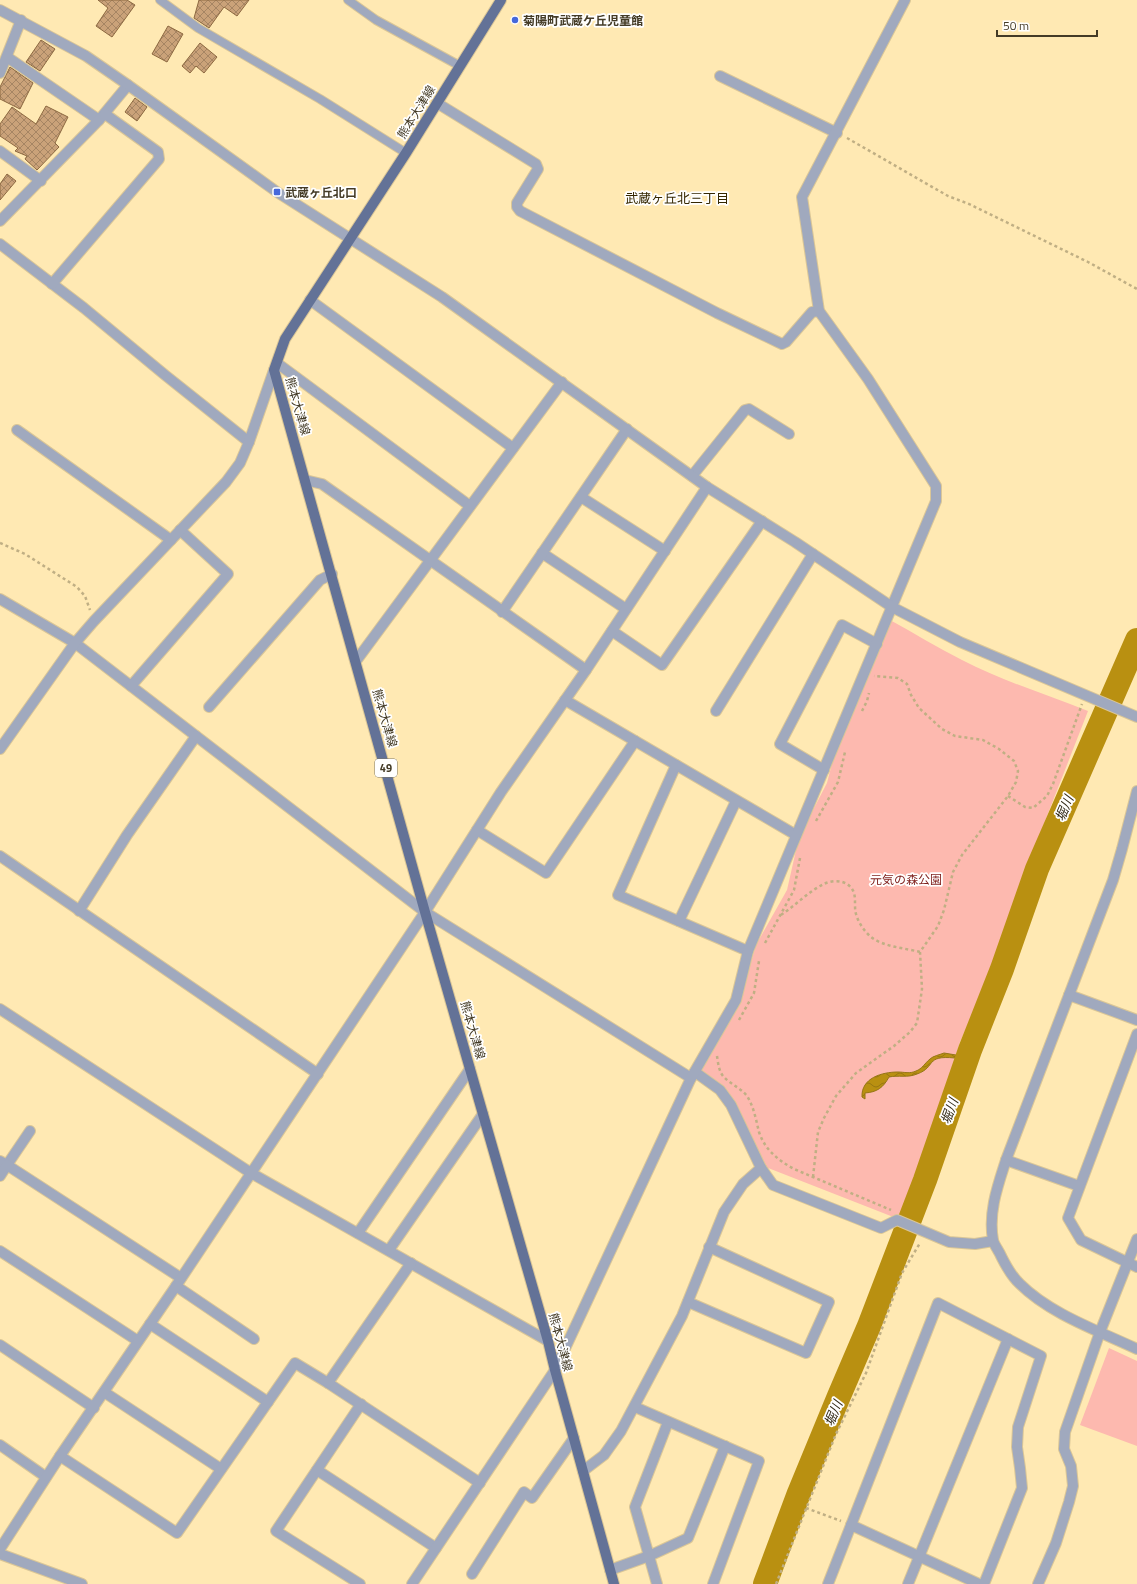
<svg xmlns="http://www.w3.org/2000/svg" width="1137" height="1584" viewBox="0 0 1137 1584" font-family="'Titillium Web','Noto Sans JP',sans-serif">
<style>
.green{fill:#fdb9af}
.water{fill:url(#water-waves);stroke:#967617}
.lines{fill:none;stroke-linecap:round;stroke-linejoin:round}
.river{stroke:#b99011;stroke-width:24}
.building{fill:url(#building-cross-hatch);stroke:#8c6840}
.service-casing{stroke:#dac697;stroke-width:10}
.minor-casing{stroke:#dac697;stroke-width:12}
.tertiary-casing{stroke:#dac697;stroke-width:12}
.primary-casing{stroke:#dac697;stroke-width:12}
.path{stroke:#c0af84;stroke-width:2.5;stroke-dasharray:3 3;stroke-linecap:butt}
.service{stroke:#a0a9be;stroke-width:8}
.minor{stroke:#a0a9be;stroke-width:10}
.tertiary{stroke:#a0a9be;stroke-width:10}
.primary{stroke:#637297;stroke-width:10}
.poi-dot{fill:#4668db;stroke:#fff;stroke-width:1.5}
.labels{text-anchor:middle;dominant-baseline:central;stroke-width:3.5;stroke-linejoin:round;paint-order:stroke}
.shield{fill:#fff;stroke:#7c7667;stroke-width:1}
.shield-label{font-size:11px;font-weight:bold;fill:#443b26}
.poi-label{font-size:12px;font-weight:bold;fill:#443b26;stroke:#fff;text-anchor:start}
.street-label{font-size:12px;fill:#443b26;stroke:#fff}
.park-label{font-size:12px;fill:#7e1e1a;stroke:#fff}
.neighbourhood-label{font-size:13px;fill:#352700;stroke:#fff}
.water-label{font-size:13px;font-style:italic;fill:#322a17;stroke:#fff}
</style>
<defs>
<pattern id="water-waves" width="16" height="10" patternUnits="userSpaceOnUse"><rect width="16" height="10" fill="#b99011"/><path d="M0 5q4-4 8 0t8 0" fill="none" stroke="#987710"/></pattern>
<pattern id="building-cross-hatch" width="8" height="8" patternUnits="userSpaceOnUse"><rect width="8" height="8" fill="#caa279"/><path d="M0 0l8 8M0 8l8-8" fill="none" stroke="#a68563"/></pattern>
</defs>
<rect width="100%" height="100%" fill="#ffe9b3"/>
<g class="green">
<path d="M890 620C914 633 938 648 962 660 1002 681 1046 694 1088 711L1040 834 1007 935 960 1042 931 1136 901 1220 763 1166 733 1104 699 1072 740 1000 756 945 787 890 799 837 827 783 836 748Z"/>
<path d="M1109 1348 1137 1361V1446L1080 1425Z"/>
</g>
<path class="water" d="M944 1053 956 1055 955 1058C924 1055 937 1067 917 1074 908 1078 898 1075 889 1077 883 1088 877 1092 865 1093V1099L862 1097C861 1078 882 1072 898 1072 904 1072 910 1074 916 1071 922 1069 925 1063 930 1059 933 1056 939 1055 944 1053Z"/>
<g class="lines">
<path class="river" d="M765 1584 799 1493 839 1396 869 1326 925 1180 970 1050 1002 969 1037 869 1137 640"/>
</g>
<g class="building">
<path d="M98 0H127L135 5 112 37 96 26 108 8Z"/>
<path d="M199 0H249L237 16 224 7 209 28 194 18Z"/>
<path d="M168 26 183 34 167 62 152 54Z"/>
<path d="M41 40 55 49 40 71 26 62Z"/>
<path d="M200 43 217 57 204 73 196 66 190 73 182 66Z"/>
<path d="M10 67 33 83 20 109 0 99V87Z"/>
<path d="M135 98 147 107 137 121 125 112Z"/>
<path d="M46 106 68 117 55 143 59 147 37 170 25 159 27 156 15 151 18 148 0 136V124L12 107 36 124Z"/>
<path d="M7 174 16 181 0 200V184Z"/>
</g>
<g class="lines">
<g class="service-casing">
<g id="service">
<path d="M160 0 198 28 320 99 406 153"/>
<path d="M348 0 376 20 460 66"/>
</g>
</g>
<g class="minor-casing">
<g id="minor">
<path d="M7 57 99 120"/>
<path d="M0 73 21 20"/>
<path d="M720 76 837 133"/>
<path d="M437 103 536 164 538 169 517 203V207L520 211 717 313 782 344 786 342 812 312 819 311"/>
<path d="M0 151 41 181"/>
<path d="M0 221 99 120 128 85"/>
<path d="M0 244 84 308 165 375 249 442"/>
<path d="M52 284 159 159 158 152 105 114"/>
<path d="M310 300 513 448"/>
<path d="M277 363 470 506"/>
<path d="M17 430 171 540"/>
<path d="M692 476 745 410 749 409 789 434"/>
<path d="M305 480 322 484 586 670"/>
<path d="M581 497 665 551"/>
<path d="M542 553 626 609"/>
<path d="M0 599 75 643 425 912 691 1078"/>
<path d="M502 612 627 429"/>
<path d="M612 631 662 665 762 521"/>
<path d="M356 661 562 382"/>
<path d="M131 686 228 574 180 530"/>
<path d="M565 700 796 835"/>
<path d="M209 707 320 580 332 574"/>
<path d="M716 711 813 554"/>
<path d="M676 765 618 895 748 951"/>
<path d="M824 770 780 744 842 625 877 644"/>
<path d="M477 830 546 873 635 741"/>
<path d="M0 856 318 1074"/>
<path d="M79 911 127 835 196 736"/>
<path d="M425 912 501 792 586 670 707 487"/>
<path d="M679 921 736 801"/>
<path d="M1069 995 1137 1020"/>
<path d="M0 1009 251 1173 548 1341"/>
<path d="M1137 1034 1068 1218 1081 1240 1137 1267"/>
<path d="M1006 1160 1079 1186"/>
<path d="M0 1161 7 1165 30 1131"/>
<path d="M761 1168 773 1185 881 1228 897 1220 949 1242 975 1244 993 1241"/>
<path d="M0 1176 7 1165 181 1278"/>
<path d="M358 1233 470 1069"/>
<path d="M389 1250 483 1114"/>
<path d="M0 1251 138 1341"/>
<path d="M176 1286 254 1339"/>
<path d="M688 1302 806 1353 829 1302 709 1247"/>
<path d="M150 1324 268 1402"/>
<path d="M0 1345 94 1408"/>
<path d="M328 1383 480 1483"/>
<path d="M104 1392 221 1469"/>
<path d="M635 1407 759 1461 713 1584"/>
<path d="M0 1445 46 1477"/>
<path d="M60 1456 177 1533 295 1363 328 1383 411 1263"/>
<path d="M317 1470 436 1548"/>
<path d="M583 1471 604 1455 621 1431 682 1316 724 1212 743 1184 761 1168 731 1105 720 1090 695 1072"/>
<path d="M851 1525 979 1584"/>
<path d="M610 1570 649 1556 688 1538 725 1446"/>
<path d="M472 1574 524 1492 532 1498 574 1438"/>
<path d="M360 1584 276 1531 361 1404"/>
<path d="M412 1584 555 1370 691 1078 736 1000 748 951 936 501V486L868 379 819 311 802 197 905 0"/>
<path d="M657 1584 635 1507 668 1422"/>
<path d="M828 1584 938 1303 1041 1356 1018 1427 1017 1447 1020 1468 1022 1488 984 1584"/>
<path d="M908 1584 1008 1339"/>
<path d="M1038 1584 1056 1543 1069 1502 1073 1486 1071 1466 1064 1449 1065 1432 1100 1332 1137 1239"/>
</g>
</g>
<g class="tertiary-casing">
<g id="tertiary">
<path d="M0 10 86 56 128 85 277 192 442 297 707 487 795 542 892 607 960 642 1137 717"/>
<path d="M0 749 75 643 94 621 226 482 240 463 249 442 274 370"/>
<path d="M1137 791 1122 849 1113 880 1006 1160C998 1185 988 1212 993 1240 994 1245 999 1251 1001 1256 1006 1266 1012 1277 1020 1284 1050 1314 1099 1331 1137 1349"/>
<path d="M0 1549 60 1456 176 1286 425 912"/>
<path d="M0 1554 82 1584"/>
</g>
</g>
<g class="primary-casing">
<path id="primary" d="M501 0 406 153 285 339 274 370 425 912 548 1341 555 1370 614 1584"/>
</g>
<g class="path">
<path d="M847 138 948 196 969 204 1088 262 1137 289"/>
<path d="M0 543 25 554 77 587 85 596 90 610"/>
<path d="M862 711 867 701 869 693"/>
<path d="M1008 796 1025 807 1033 808 1047 796 1053 784 1082 704"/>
<path d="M816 821 838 782 845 752"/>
<path d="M781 915C796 905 810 890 826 883 836 879 850 881 854 893 856 900 854 907 856 914 858 922 864 931 871 937 884 947 905 948 920 952"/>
<path d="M765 943 794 890 800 858"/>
<path d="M739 1020 754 993 759 961"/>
<path d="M717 1056C718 1063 719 1071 723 1076 730 1084 741 1088 747 1096 754 1107 756 1120 759 1132 765 1150 778 1160 794 1169L891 1210"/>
<path d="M813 1177 818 1132 824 1118 836 1096 856 1073 894 1046 910 1032 917 1023 922 989 920 952 938 926 944 910 953 872 962 855 1008 796 1016 782 1018 771 1014 761 999 749 983 740 955 736 942 729 919 708 911 695 907 684 898 678 874 676"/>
<path d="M806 1508 841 1521"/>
<path d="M776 1584 836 1434 866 1373 902 1273 920 1243"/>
</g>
<use href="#service" class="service"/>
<use href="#minor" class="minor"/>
<use href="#tertiary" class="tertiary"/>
<use href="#primary" class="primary"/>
</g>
<g class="poi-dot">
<circle cx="515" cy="20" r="4"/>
<rect x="273" y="188" width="8" height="8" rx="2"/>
</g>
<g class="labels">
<rect class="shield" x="375" y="759" width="22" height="18" rx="3"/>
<g class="shield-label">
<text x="386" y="768">49</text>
</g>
<g class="poi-label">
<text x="523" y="20">菊陽町武蔵ケ丘児童館</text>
<text x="285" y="192">武蔵ヶ丘北口</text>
</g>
<g class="street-label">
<text transform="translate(416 112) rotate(-58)">熊本大津線</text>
<text transform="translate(298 406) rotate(74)">熊本大津線</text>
<text transform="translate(385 718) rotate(74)">熊本大津線</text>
<text transform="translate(473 1030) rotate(74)">熊本大津線</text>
<text transform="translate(561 1342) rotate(75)">熊本大津線</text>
</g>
<g class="park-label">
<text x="906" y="879">元気の森公園</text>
</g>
<g class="neighbourhood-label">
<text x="677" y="198">武蔵ヶ丘北三丁目</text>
</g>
<g class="water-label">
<text transform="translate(1064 808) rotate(-67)">堀川</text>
<text transform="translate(949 1111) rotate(-70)">堀川</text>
<text transform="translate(833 1413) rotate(-67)">堀川</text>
</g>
</g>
<path d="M997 30v6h100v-6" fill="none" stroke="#443b26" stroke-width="2"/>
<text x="1003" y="30" font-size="12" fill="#443b26" stroke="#ffffff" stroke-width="3" paint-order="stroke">50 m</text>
</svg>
